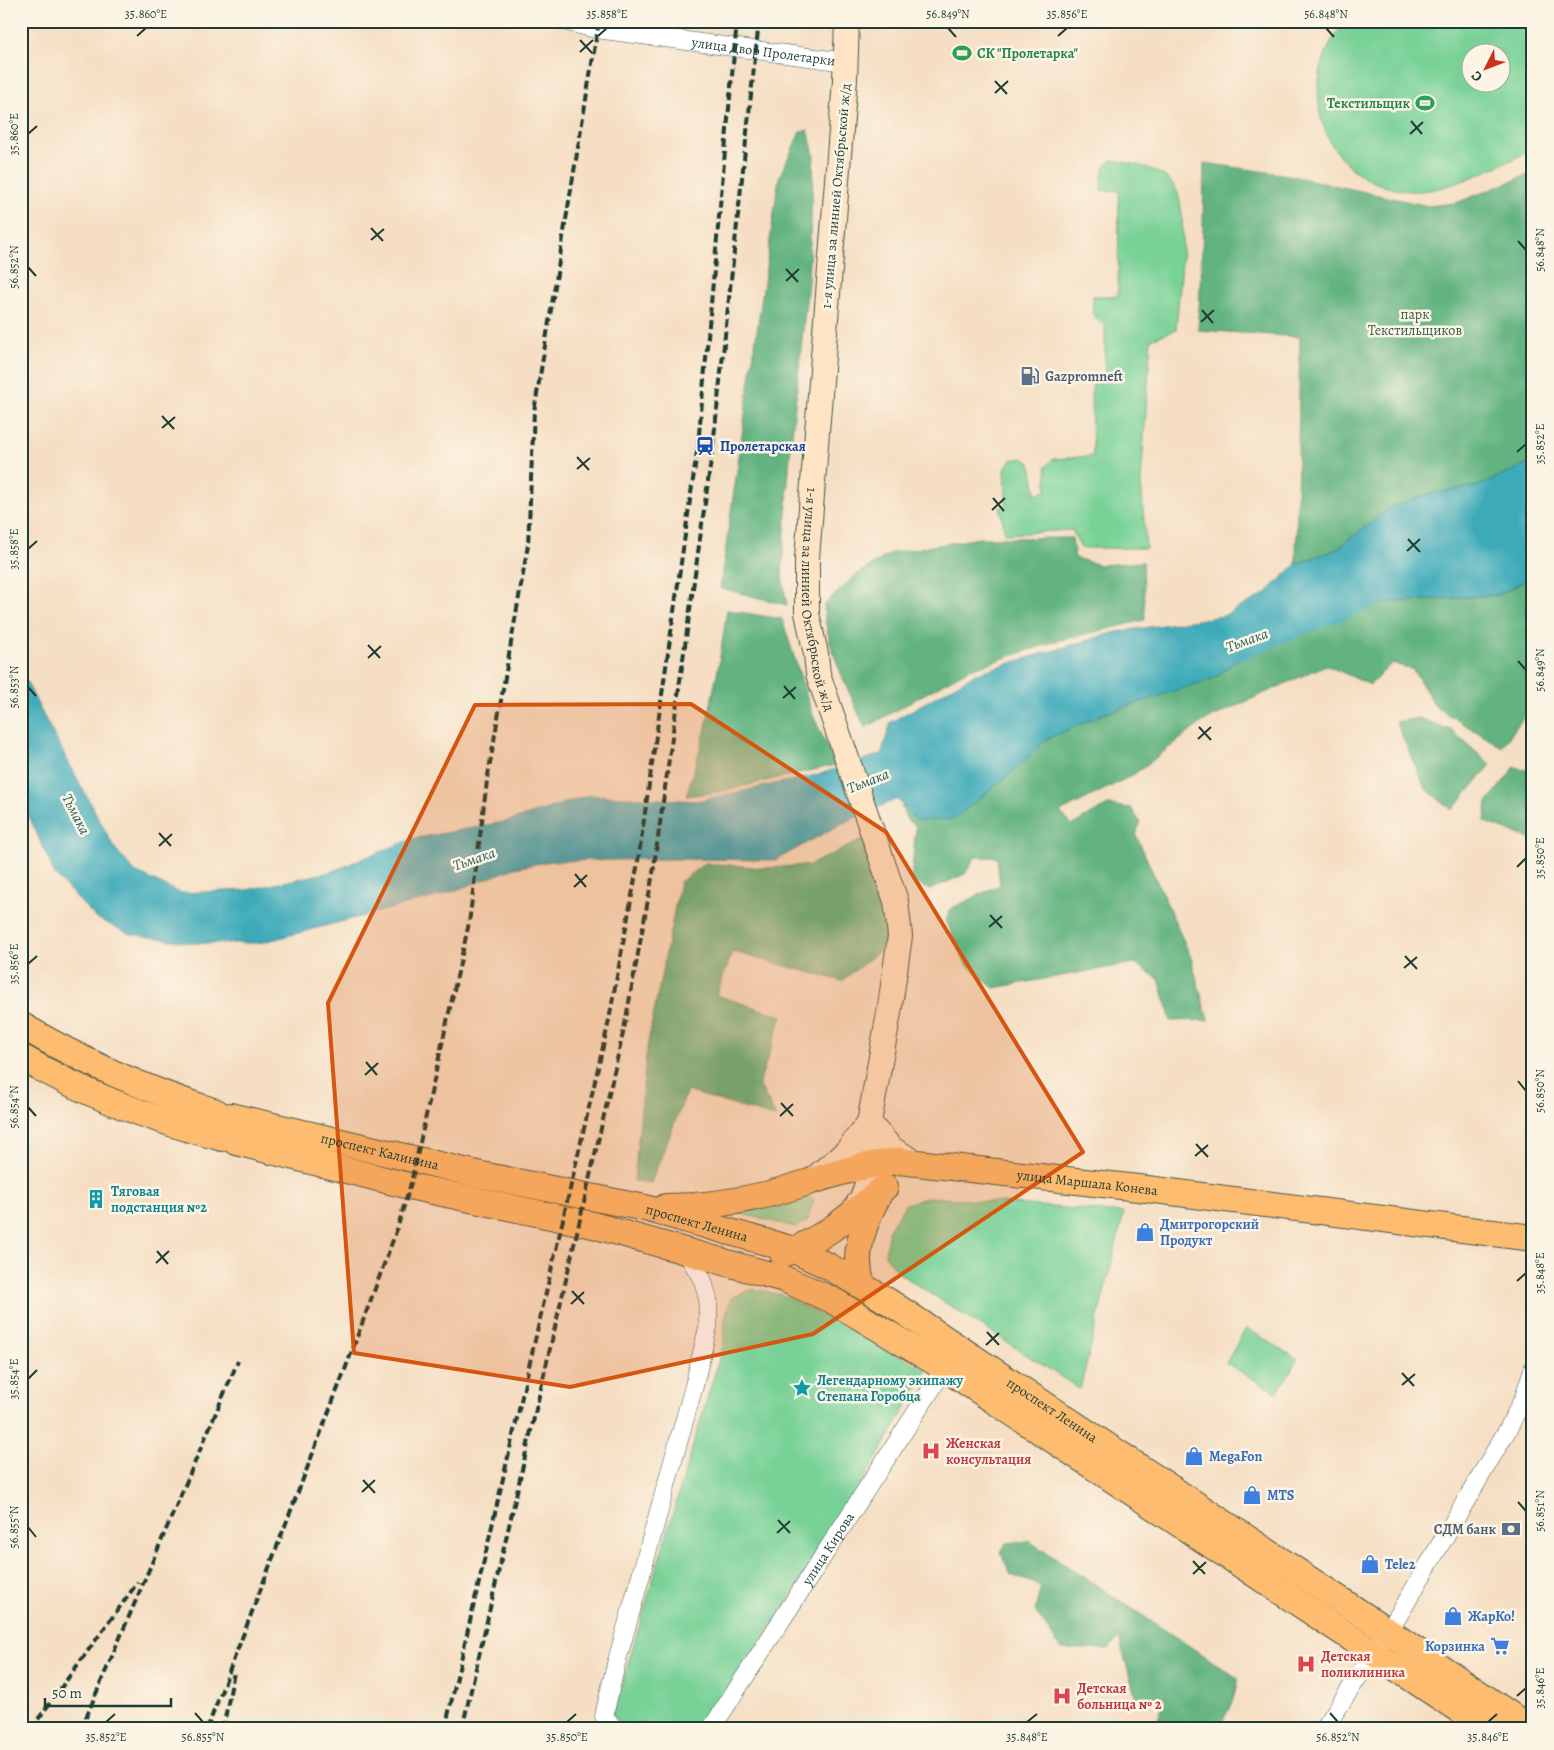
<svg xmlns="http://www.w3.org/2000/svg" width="1554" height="1750" viewBox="0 0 1554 1750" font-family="Alegreya,serif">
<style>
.green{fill:#78d197;stroke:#4c8766;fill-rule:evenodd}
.forest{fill:#62b380;stroke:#40785a}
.water{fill:#3caaba;stroke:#2e7477}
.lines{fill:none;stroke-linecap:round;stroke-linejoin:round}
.river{stroke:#3caaba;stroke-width:30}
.minor-casing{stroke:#3f5549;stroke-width:19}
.secondary-casing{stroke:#3f5549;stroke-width:26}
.primary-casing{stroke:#3f5549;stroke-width:28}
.minor{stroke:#fff;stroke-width:18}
.secondary{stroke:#fee4c5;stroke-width:24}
.primary{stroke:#fdbc6f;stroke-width:26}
.rail{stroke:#1f3d34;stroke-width:4;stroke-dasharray:8 4;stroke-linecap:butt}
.marked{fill:#d45610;fill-opacity:0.2;stroke:#d45610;stroke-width:4;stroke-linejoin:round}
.ticks{fill:none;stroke:#1f3d34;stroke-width:2}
.labels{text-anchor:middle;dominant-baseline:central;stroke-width:5;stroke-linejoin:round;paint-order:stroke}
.street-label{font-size:14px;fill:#1f3d34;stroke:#fcf5e5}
.leisure-label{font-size:14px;font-weight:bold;fill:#27864d;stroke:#fcf5e5;text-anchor:start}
.park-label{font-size:14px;fill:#315b48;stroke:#fcf5e5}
.service-label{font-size:14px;font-weight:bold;fill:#4e5e75;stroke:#fcf5e5;text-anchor:start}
.transit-label{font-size:14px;font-weight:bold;fill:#164399;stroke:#fcf5e5;text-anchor:start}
.culture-label{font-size:14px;font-weight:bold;fill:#0d838f;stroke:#fcf5e5;text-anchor:start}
.shop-label{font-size:14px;font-weight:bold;fill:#366cbe;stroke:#fcf5e5;text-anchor:start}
.health-label{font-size:14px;font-weight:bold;fill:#be3a42;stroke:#fcf5e5;text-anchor:start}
.water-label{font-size:15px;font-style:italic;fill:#285e5c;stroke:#fcf5e5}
.neatline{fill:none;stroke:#1f3d34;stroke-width:2}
.ticks-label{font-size:12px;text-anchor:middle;fill:#1f3d34}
</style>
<rect width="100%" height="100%" fill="#fcf5e5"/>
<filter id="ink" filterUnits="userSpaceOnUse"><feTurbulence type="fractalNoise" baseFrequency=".02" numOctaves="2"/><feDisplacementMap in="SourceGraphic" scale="10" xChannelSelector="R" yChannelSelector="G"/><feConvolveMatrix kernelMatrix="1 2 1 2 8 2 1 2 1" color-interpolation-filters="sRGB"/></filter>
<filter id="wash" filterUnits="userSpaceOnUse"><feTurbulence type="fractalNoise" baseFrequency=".0096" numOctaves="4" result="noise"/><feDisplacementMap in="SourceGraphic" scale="20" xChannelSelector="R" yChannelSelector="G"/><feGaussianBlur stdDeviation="1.12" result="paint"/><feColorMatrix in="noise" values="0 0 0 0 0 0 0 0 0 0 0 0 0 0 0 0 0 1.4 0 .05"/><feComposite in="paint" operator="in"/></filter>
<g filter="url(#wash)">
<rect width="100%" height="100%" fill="#f5dec3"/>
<g class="green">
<path d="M1346 21H1533V150C1497 165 1450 193 1411 191 1322 185 1290 86 1346 21ZM1502 52V82H1472V52Z"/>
<path d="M1112 160C1131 163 1157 167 1172 183 1192 203 1178 300 1176 330L1151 339 1141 481 1146 548H1081L1072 530 1005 534 1000 507 1006 505 1005 468 1010 460 1024 458 1031 464 1036 494 1047 490 1046 466 1053 459 1093 456 1091 395 1094 380 1105 372V324C1090 320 1093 310 1093 296H1118L1119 191 1101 190C1102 177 1101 168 1112 160Z"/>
<path d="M809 1196 814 1200 807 1221 795 1227 738 1213 735 1210Z"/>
<path d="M930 1197 1124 1213 1080 1389 900 1274 885 1255 889 1229 906 1204Z"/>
<path d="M753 1289 782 1295 927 1370 854 1498 705 1729H661L642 1723 632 1729H624L613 1714 724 1342 725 1319 731 1298Z"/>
<path d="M1246 1328 1298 1359 1277 1393 1226 1363Z"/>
</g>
<g class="forest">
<path d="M808 130 814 155 808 282 790 454 782 576 787 605 720 588 779 178 800 132Z"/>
<path d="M1204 163 1288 175 1428 206 1456 203 1533 173V462L1478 486 1428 494 1390 508 1335 550 1296 564 1300 337 1198 330 1203 229Z"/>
<path d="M980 538H1072L1075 558 1100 565 1143 562 1145 620 1057 641 967 670 865 728C849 690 825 647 824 605L856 575 891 553Z"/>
<path d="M1533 577V704L1502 747 1437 708 1413 670 1392 663 1370 685 1326 665 1204 721 1133 775 1060 812 1072 825 1108 805 1131 808 1140 822 1136 835 1190 955 1208 1020 1171 1021 1159 979 1134 963 994 988 966 964 946 921 950 909 1000 885 997 857H975L965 874 929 890 911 880 916 826 907 820 901 807 1017 739H1047L1103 714 1214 678 1280 627 1336 606 1497 595Z"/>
<path d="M727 610 782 619 812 713 835 765 718 792 686 796 705 732 719 664Z"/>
<path d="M1419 718 1451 730 1491 765 1452 810 1425 788 1396 722Z"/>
<path d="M1515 767 1533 772V840L1485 822 1487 802Z"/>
<path d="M864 839 893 930 878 952 842 981 733 952 716 995 782 1016 759 1084 777 1118 687 1091 651 1183 634 1181 647 1047 680 882 705 863 764 868 809 865Z"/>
<path d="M1029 1541 1238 1678 1233 1700 1219 1729H1159L1156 1725 1166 1697 1136 1699 1119 1638 1109 1649H1061L1035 1611 1041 1586 1011 1575 1001 1553 1006 1543Z"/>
</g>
<path class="water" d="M1533 462V577L1497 595 1336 606 1280 627 1214 678 1103 714 1047 739 1009 775 954 819 917 821 897 799 841 824 776 860 673 859 552 861 515 868 443 895 260 943H191L130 934 96 918 55 875 21 798V670L40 709 114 847 135 872 180 893 247 890 330 872 412 839 509 821 589 795 697 801 820 774 881 754 891 722 977 673 1116 632 1223 616 1265 594 1296 564 1335 550 1390 508 1428 494 1478 486Z"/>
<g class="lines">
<path class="river" d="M1240 644 1374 591"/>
</g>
</g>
<g filter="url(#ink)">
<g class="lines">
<g class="minor-casing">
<g id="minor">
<path id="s1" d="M564 21 596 29 846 62"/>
<path d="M614 1729 604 1716 616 1664 694 1386 708 1327V1299L703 1281 691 1260 682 1251"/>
<path id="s2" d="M711 1729 945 1368"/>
<path d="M1324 1729 1400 1613 1508 1429 1524 1397 1533 1369"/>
</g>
</g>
<g class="secondary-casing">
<g id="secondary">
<path id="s3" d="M847 21 845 80 807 558V613L816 654 818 674 896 901 900 936 889 1013 869 1123 868 1181 862 1198 851 1214"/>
<path d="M869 1123 892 1149 915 1162"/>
<path d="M815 1178 846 1152 869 1123"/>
</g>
</g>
<g class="primary-casing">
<g id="primary">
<path d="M21 1025C82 1062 147 1090 216 1112"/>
<path d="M21 1057C84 1094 152 1120 222 1138"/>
<path id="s4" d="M230 1116 477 1174 645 1208 794 1250 828 1266 886 1300 1389 1632 1531 1729"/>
<path d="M236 1142 409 1186 593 1225 784 1279 832 1300 945 1368 1488 1729"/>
<path id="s5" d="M666 1207C701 1207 736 1202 769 1194 813 1182 853 1165 899 1161L1147 1189 1533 1238"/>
<path d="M783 1254C823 1240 852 1214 885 1187"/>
<path d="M862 1284C851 1255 864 1222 878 1196"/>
</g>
</g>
<use href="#minor" class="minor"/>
<use href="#secondary" class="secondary"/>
<use href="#primary" class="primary"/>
<g class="rail">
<path d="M31 1729 138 1582"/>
<path d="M81 1729 238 1361"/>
<path d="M207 1729 346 1367 397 1229 411 1183 469 923 487 781 528 545 534 412 599 21"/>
<path d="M223 1729 234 1672"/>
<path d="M445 1729 608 1025 637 868 698 445 737 21"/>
<path d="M462 1729 624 1029 653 873 713 446 759 21"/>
</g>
</g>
</g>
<path class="marked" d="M691 704 886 832 1083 1152 813 1334 570 1387 354 1353 328 1003 475 705Z"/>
<path class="ticks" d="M948 28 956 37M1326 28 1334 37M137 36 146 28M598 36 607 28M1058 36 1067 28M580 40 592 53M580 52 593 40M995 81 1007 94M995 93 1008 81M1411 121 1422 134M28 134 37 126M1410 134 1423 122M371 228 383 241M371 240 384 229M1518 241 1526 250M28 267 36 276M786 269 798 282M786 281 799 269M1202 310 1213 323M1201 322 1214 310M162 416 174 429M162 428 175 417M1517 452 1526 444M577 457 589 470M577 469 590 458M993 498 1004 511M992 510 1005 498M1408 539 1420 552M28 549 37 541M1407 551 1420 539M368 645 380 658M368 658 381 646M1518 661 1526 670M784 686 795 699M28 687 36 696M783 698 796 687M1199 727 1211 740M1198 739 1211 727M159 833 171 846M159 846 172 834M1517 867 1526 858M575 874 586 887M574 887 587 875M990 915 1002 928M989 927 1002 916M1405 956 1417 969M28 964 37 956M1404 968 1417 957M366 1062 377 1075M365 1075 378 1063M1518 1081 1526 1091M781 1103 793 1116M28 1107 36 1116M780 1116 793 1104M1196 1144 1208 1157M1195 1156 1208 1145M157 1251 168 1264M156 1263 169 1251M1517 1281 1526 1273M572 1291 584 1304M571 1304 584 1292M987 1332 999 1345M986 1345 999 1333M1402 1373 1414 1386M28 1379 37 1370M1402 1385 1415 1374M363 1480 375 1493M362 1492 375 1480M1518 1502 1526 1511M778 1520 790 1533M28 1527 36 1537M777 1533 790 1521M1193 1561 1205 1574M1193 1574 1206 1562M1517 1696 1526 1688M195 1713 203 1722M1330 1713 1338 1722M106 1722 115 1714M567 1722 576 1714M1027 1722 1037 1714M1488 1722 1497 1714"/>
<defs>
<g id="stadium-bare" transform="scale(1.5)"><path d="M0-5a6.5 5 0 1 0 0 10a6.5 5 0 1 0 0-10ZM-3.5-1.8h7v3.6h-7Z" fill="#2e9e5b" stroke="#fcf5e5" stroke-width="2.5" paint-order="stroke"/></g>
<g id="fuel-bare" transform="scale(1.5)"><path d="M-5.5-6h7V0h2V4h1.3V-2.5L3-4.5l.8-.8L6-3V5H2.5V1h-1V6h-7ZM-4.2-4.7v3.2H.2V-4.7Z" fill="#5c6f8a" stroke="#fcf5e5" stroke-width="2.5" paint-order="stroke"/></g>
<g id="station-bare" transform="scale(1.5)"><path d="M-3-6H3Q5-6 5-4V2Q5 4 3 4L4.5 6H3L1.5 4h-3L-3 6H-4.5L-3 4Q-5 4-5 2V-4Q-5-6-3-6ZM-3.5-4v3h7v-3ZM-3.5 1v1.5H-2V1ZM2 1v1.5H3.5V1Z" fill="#1a4fb4" stroke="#fcf5e5" stroke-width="2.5" paint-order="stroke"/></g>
<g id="building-bare" transform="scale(1.5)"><path d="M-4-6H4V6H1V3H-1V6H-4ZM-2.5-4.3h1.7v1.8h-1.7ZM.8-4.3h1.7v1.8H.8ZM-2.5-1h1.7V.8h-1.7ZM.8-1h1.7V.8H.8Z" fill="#0f9aa8" stroke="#fcf5e5" stroke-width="2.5" paint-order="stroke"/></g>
<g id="shop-bare" transform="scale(1.5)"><path d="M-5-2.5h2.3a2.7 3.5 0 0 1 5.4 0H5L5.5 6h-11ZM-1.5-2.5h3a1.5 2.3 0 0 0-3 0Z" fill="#3f7fe0" stroke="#fcf5e5" stroke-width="2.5" paint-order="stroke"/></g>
<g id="sight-bare" transform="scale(1.5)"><path d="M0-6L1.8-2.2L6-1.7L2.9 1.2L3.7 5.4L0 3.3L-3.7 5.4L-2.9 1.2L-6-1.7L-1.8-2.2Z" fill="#0f9aa8" stroke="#fcf5e5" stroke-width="2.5" paint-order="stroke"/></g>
<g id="hospital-bare" transform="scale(1.5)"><path d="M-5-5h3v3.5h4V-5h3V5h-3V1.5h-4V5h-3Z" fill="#e0444e" stroke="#fcf5e5" stroke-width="2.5" paint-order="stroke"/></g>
<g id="bank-bare" transform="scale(1.5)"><path d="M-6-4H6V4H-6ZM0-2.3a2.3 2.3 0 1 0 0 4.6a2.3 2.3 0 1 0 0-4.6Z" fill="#5c6f8a" stroke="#fcf5e5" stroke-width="2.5" paint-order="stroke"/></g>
<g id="supermarket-bare" transform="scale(1.5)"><path d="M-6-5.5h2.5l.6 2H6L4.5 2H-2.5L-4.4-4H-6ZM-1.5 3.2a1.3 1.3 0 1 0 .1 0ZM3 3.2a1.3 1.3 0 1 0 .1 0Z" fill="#3f7fe0" stroke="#fcf5e5" stroke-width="2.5" paint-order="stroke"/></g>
</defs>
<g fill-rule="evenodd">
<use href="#stadium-bare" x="962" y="53"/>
<use href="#stadium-bare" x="1425" y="103"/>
<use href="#fuel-bare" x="1030" y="376"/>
<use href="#station-bare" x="705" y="446"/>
<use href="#building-bare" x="96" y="1199"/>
<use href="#shop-bare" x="1145" y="1232"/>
<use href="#sight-bare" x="802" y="1388"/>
<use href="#hospital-bare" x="931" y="1451"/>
<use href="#shop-bare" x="1194" y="1456"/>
<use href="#shop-bare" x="1252" y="1495"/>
<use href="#bank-bare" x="1511" y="1529"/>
<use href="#shop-bare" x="1370" y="1564"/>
<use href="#shop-bare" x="1453" y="1616"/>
<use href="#supermarket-bare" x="1500" y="1646"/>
<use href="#hospital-bare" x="1306" y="1664"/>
<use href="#hospital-bare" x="1062" y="1696"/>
</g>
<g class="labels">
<g class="street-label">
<text stroke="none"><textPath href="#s1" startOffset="202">улица Двор Пролетарки</textPath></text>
<text transform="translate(836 196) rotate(-85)">1-я улица за линией Октябрьской ж/д</text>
<text stroke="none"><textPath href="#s3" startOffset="581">1-я улица за линией Октябрьской ж/д</textPath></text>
<text stroke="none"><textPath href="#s4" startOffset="154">проспект Калинина</textPath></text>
<text stroke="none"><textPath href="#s5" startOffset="428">улица Маршала Конева</textPath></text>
<text stroke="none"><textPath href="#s4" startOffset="479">проспект Ленина</textPath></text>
<text stroke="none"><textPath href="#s4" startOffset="884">проспект Ленина</textPath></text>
<text stroke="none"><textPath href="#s2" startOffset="215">улица Кирова</textPath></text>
</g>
<g class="leisure-label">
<text x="977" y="53">СК "Пролетарка"</text>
<text x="1410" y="103" text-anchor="end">Текстильщик</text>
</g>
<g class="park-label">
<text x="1415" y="314">парк<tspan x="1415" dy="16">Текстильщиков</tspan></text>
</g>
<g class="service-label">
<text x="1045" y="376">Gazpromneft</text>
<text x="1496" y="1529" text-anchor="end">СДМ банк</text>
</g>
<g class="transit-label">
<text x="720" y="446">Пролетарская</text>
</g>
<g class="culture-label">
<text x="111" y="1191">Тяговая<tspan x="111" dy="16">подстанция №2</tspan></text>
<text x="817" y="1380">Легендарному экипажу<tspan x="817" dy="16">Степана Горобца</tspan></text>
</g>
<g class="shop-label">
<text x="1160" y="1224">Дмитрогорский<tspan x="1160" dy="16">Продукт</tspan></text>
<text x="1209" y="1456">MegaFon</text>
<text x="1267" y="1495">MTS</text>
<text x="1385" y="1564">Tele2</text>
<text x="1468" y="1616">ЖарКо!</text>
<text x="1485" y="1646" text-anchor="end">Корзинка</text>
</g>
<g class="health-label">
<text x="946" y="1443">Женская<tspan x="946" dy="16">консультация</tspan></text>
<text x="1321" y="1656">Детская<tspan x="1321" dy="16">поликлиника</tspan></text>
<text x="1077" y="1688">Детская<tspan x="1077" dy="16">больница № 2</tspan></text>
</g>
<g class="water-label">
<text transform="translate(1247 640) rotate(-20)">Тьмака</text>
<text transform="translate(868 781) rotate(-21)">Тьмака</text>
<text transform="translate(76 814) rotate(63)">Тьмака</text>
<text transform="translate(474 859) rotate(-19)">Тьмака</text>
</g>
</g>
<rect width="1554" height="1750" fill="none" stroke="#fcf5e5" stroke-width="55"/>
<g transform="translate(1486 68) rotate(228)"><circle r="24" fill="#fcf5e5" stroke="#a4ab9e"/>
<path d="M0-4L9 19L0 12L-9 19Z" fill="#c8321e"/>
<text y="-8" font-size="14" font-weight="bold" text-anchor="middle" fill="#1f3d34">С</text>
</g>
<path d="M45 1698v8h126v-8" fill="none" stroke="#1f3d34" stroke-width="2.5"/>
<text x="52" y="1698" font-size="15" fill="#1f3d34" stroke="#fcf5e5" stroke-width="4" paint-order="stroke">50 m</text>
<rect x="28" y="28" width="1498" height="1694" class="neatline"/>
<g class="ticks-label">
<text x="146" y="18">35.860°E</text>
<text x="607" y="18">35.858°E</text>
<text x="948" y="18">56.849°N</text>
<text x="1067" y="18">35.856°E</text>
<text x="1326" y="18">56.848°N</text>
<text transform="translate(14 134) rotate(-90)" y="4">35.860°E</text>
<text transform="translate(1540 250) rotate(-90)" y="4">56.848°N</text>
<text transform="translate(14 267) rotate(-90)" y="4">56.852°N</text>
<text transform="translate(1540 444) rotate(-90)" y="4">35.852°E</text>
<text transform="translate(14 549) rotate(-90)" y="4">35.858°E</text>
<text transform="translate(1540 670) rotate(-90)" y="4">56.849°N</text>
<text transform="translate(14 687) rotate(-90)" y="4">56.853°N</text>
<text transform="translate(1540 858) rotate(-90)" y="4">35.850°E</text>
<text transform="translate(14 964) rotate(-90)" y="4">35.856°E</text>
<text transform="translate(1540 1091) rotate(-90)" y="4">56.850°N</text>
<text transform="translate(14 1107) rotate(-90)" y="4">56.854°N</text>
<text transform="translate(1540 1273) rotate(-90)" y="4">35.848°E</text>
<text transform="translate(14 1379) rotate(-90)" y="4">35.854°E</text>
<text transform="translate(1540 1511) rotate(-90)" y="4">56.851°N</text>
<text transform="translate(14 1527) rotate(-90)" y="4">56.855°N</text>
<text transform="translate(1540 1688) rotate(-90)" y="4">35.846°E</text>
<text x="106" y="1741">35.852°E</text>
<text x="203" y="1741">56.855°N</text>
<text x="567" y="1741">35.850°E</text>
<text x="1027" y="1741">35.848°E</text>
<text x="1338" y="1741">56.852°N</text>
<text x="1488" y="1741">35.846°E</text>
</g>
</svg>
